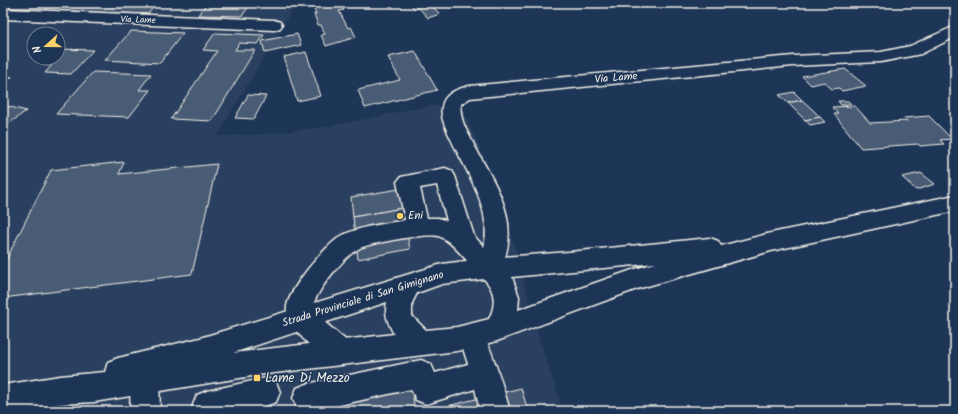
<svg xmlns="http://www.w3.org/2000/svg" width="958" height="414" viewBox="0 0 958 414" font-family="Kalam,sans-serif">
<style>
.built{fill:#2a4060;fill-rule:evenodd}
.building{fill:#485b74;stroke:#f4f1e8}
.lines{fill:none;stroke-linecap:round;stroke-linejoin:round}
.minor-casing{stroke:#f4f1e8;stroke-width:3}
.major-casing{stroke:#f4f1e8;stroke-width:3}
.minor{fill:#1d3557;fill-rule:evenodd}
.major{fill:#1d3557;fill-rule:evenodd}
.poi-dot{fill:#ffd166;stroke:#1d3557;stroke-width:1.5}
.labels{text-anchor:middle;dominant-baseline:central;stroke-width:3;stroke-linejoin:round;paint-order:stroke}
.far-street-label{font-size:9px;fill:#f4f1e8;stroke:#1d3557}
.street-label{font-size:11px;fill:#f4f1e8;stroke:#1d3557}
.poi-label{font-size:11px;fill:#f4f1e8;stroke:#1d3557;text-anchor:start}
.near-poi-label{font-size:13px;fill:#f4f1e8;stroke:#1d3557;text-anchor:start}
</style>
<rect width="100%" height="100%" fill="#1d3557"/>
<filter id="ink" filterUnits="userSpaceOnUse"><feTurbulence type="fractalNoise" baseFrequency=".025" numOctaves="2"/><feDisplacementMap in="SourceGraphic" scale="8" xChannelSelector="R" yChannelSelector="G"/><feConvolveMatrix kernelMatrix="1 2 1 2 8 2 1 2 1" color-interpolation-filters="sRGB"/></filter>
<g filter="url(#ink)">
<path class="built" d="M3 3H296L217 136 267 134 331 126 418 108 460 102 503 203 539 338 563 411H3ZM34 34H58V58H34Z"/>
<g class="building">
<path d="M52 3H157L148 14 44 11Z"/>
<path d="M207 3H251L242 16 198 15Z"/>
<path d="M320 3H363L343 7 344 10 339 11 348 28 351 27 356 37 326 46 321 35 325 34 321 25H318L314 14H316L313 7 321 5Z"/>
<path d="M409 3 431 5 440 14 428 18 419 8 415 9Z"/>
<path d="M131 31 183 33 160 63 105 60Z"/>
<path d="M215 33 264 35 258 44 239 43 235 50H255L212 121 171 119 217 51 203 50Z"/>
<path d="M297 34 301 45 265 53 262 41Z"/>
<path d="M59 49 93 50 71 74 45 73 52 65H44L50 58H58Z"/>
<path d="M415 51 437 90 365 108 358 90 400 80 388 57Z"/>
<path d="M306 52 321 96 297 101 284 57Z"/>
<path d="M845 69 866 86 842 91 839 88 832 89 824 82 811 85 802 76Z"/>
<path d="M93 72 151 74 139 90H150L129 117 56 114Z"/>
<path d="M3 75 12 77 3 83Z"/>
<path d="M794 92 802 100 788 103 779 95Z"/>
<path d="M248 95 266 96 254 119 235 118Z"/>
<path d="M802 100 812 109 820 117 805 120 788 103Z"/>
<path d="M838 101H848L851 104 841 105Z"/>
<path d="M3 105 26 111 3 128Z"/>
<path d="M855 106 870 123 907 121 904 118 929 116 952 139 940 140 944 144 920 146 918 144 861 148 834 114H838L832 107Z"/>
<path d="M820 117 825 122 810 125 805 120Z"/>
<path d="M124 162 119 174 217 164 192 274 3 298V266L51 170Z"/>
<path d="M921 173 935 184 916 190 902 177Z"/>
<path d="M399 189 402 208 353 217 351 197Z"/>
<path d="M402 208 410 249 358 259 353 217Z"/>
<path d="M411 384 415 411H294Z"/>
<path d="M521 388 528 411H427Z"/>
</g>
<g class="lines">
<g class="minor-casing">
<g id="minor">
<path d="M3 9 274 20 280 22 282 25 280 28 274 30 3 19Z"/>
<path d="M955 26V37L921 54 881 62 793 66 470 98 461 104C459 116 465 128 471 139 495 187 525 220 498 275 495 276 491 278 489 278 476 278 456 241 438 236 426 233 371 243 360 248 344 256 314 293 312 310L314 313 349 343 353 352 349 361 339 365C322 358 290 331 287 312 283 294 327 243 343 235 361 226 385 224 405 220L397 182 401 177 445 168 452 171 455 176 474 236 484 247C493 208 465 170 450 137 446 128 440 117 442 108 443 94 457 89 469 86L793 56 881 52 910 46ZM437 185 447 221 438 218H427L420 188Z"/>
<path d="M472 324 481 327C493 354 502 383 510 411H480L475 389 426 404 416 400 411 389 313 411H304L297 408 293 398 297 388 307 384 421 360 431 364 435 373 468 364 459 336 463 327Z"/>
<path d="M145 366 155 370 159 380 160 411H130L131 380 135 370Z"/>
<path d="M266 378 276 382 280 392 276 402C249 413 221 411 192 411L193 405 197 395 207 391Z"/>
</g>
</g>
<g class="major-casing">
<path id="major" d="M955 195V211L771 251 637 289 497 341 457 351 258 375 94 402 60 404 17 411H3V385L60 376 105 372 108 362 118 358 200 338 442 264 489 258 569 252 710 238 718 241 721 246 771 233ZM656 263 635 269 518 310 519 297 512 277ZM484 279C496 291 496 305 489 319L457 327 426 330 412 316V303L417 293 442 284ZM387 302C384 314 388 323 394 334L233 353Z"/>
</g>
<use href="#minor" class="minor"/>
<use href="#major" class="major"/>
</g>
</g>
<g class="poi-dot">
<circle cx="400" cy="216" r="4"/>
<rect x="253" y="374" width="8" height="8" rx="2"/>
</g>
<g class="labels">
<g class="far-street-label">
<text transform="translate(138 20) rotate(2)">Via Lame</text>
</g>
<g class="street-label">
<text transform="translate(616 78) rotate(-5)">Via Lame</text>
<text transform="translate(363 299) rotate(-17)">Strada Provinciale di San Gimignano</text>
</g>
<g class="poi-label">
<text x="408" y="216">Eni</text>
</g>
<g class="near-poi-label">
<text x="265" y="378">Lame Di Mezzo</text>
</g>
</g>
<rect width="958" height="414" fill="none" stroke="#1d3557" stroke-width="16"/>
<rect x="8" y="8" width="942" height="398" fill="none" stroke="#f4f1e8" stroke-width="1.5" filter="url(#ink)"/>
<g transform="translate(46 46) rotate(249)"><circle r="19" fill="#1d3557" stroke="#738091"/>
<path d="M0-3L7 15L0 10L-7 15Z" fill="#ffd166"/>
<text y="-6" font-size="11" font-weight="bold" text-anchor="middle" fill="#f4f1e8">N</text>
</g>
</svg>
